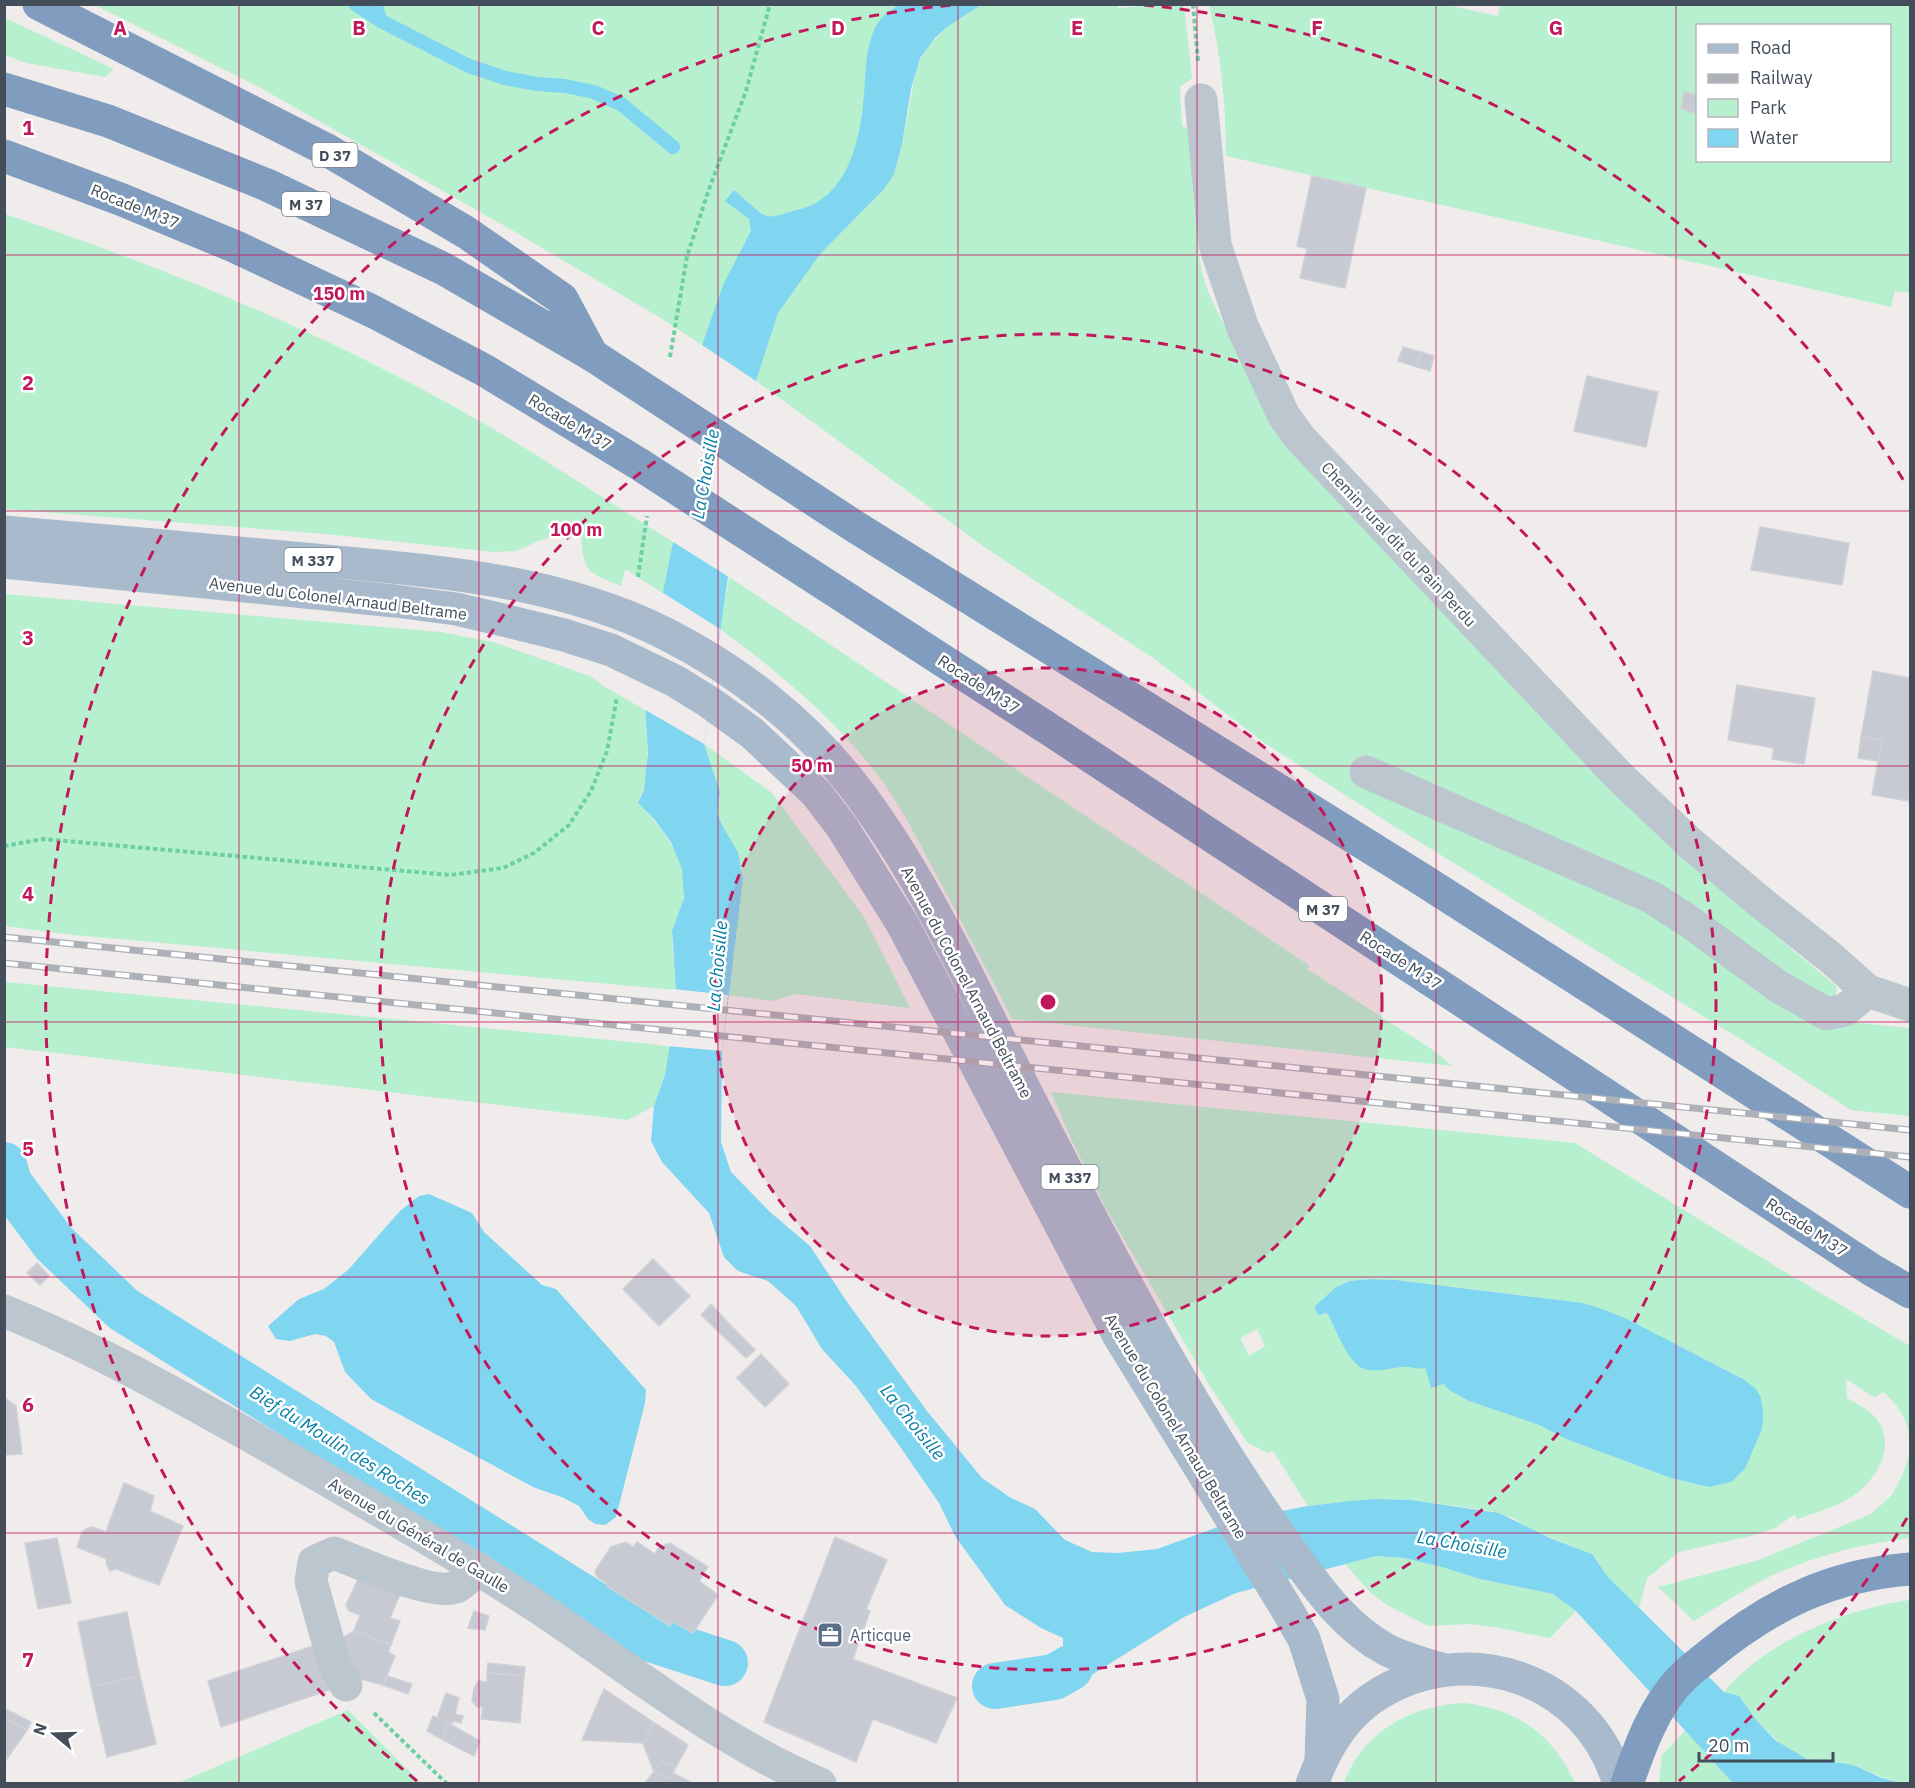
<svg xmlns="http://www.w3.org/2000/svg" width="1915" height="1788" viewBox="0 0 1915 1788" font-family="'IBM Plex Sans',sans-serif">
<style>
.green{fill:#b6f0cf;fill-rule:evenodd}
.water{fill:#80d5f0}
.pier{fill:#efeceb}
.lines{fill:none;stroke-linecap:round;stroke-linejoin:round}
.stream{stroke:#80d5f0;stroke-width:14}
.canal{stroke:#80d5f0;stroke-width:46}
.building{fill:#c7cad2;stroke:#cfd1d8;stroke-width:1.5}
.path{stroke:#6cd0a3;stroke-width:4;stroke-dasharray:4.5 3;stroke-linecap:butt}
.minor{stroke:#bbc6cf;stroke-width:33}
.major{stroke:#a9bacd;stroke-width:33}
.highway{stroke:#809cbe;stroke-width:33}
.rail-casing{stroke:#adb1b7;stroke-width:7}
.rail{stroke:#fff;stroke-width:4.5;stroke-dasharray:14;stroke-linecap:butt}
.grid{fill:none;stroke:#c2185b;stroke-width:1.5;stroke-opacity:0.55}
.ring{fill:none;stroke:#c2185b;stroke-width:3;stroke-dasharray:10 8}
.labels{text-anchor:middle;dominant-baseline:central;stroke-width:5;stroke-linejoin:round;paint-order:stroke}
.shield{fill:#fff;stroke:#7b838c;stroke-width:1.5}
.shield-label{font-size:15px;font-weight:bold;fill:#434e5a}
.street-label{font-size:16px;fill:#434e5a;stroke:#fff}
.service-label{font-size:16px;fill:#4e5e75;stroke:#fff;text-anchor:start}
.water-label{font-size:18px;font-style:italic;fill:#057da4;stroke:#fff}
.grid-label{font-size:20px;text-anchor:middle;font-weight:bold;fill:#c2185b;stroke:#fff;stroke-width:5;stroke-linejoin:round;paint-order:stroke}
.centre{fill:#c2185b;stroke:#fff;stroke-width:3}
.ring-label{font-size:18px;text-anchor:middle;font-weight:bold;fill:#c2185b;stroke:#fff;stroke-width:5;stroke-linejoin:round;paint-order:stroke}
</style>
<rect width="100%" height="100%" fill="#efeceb"/>
<g class="green">
<path d="M1118 4V8L1155 5H1184L1192 78 1180 87 1182 126 1197 132C1200 180 1192 230 1203 276 1209 298 1222 319 1231 340L1705 876 1837 987 1834 1004 1859 1023 1910 1028V1116L1851 1110 1739 1038 1392 825 1266 744 1153 658 990 551 756 381 777 315 725 282 702 345 659 317 510 229 257 86 95 5H899L892 8 868 48 864 106 855 152 842 179 831 192 894 174 902 144 917 66 925 50 947 27 981 5Z"/>
<path d="M1442 4 1498 16 1501 4 1910 5V293L1895 291 1891 307 1226 156C1226 105 1221 55 1209 5ZM1698 26H1890V160H1698Z"/>
<path d="M5 18 114 69 105 77 26 63 5 55Z"/>
<path d="M5 214C161 266 315 329 460 410 533 450 602 498 673 542L663 593 625 569 621 586C589 573 584 574 581 538L569 532 541 540 516 551 493 552 326 534 5 509Z"/>
<path d="M729 577 1310 966 1307 969 1433 1050 1452 1066 1012 1019C988 972 963 925 938 878 921 846 904 812 883 782 839 722 780 673 720 629Z"/>
<path d="M4 594 441 632 496 643 590 676 605 687 645 710C647 741 652 775 638 803 663 828 690 861 683 899 681 910 675 919 673 930 670 940 676 976 676 990L64 934 5 926 6 858 4 852Z"/>
<path d="M704 744 772 793 864 917 910 1008 796 994 773 1001 728 995 743 879 738 852 723 827 717 812 720 792Z"/>
<path d="M5 982 652 1044 670 1047 665 1075 654 1106 628 1120 5 1047Z"/>
<path d="M1051 1092 1575 1143 1775 1266 1910 1346V1439C1907 1418 1899 1407 1884 1392L1875 1397 1870 1395 1846 1379 1847 1398C1855 1403 1864 1407 1871 1413 1898 1438 1882 1474 1857 1493 1841 1506 1817 1512 1797 1519L1795 1514 1775 1528 1755 1535 1679 1552 1647 1578 1639 1608 1608 1577 1592 1554 1530 1529 1513 1518 1486 1510 1411 1500 1375 1499 1308 1506 1273 1451 1267 1453 1247 1442 1208 1383 1104 1205 1072 1141ZM1370 1279 1396 1280 1529 1296 1605 1310 1627 1319 1743 1379 1762 1429 1745 1469 1709 1487 1671 1478 1566 1439 1539 1425 1469 1401 1449 1390 1444 1384 1431 1388 1425 1368 1404 1366 1389 1369H1364L1329 1316 1314 1307 1336 1287 1350 1281ZM1257 1329 1265 1346 1249 1356 1240 1338Z"/>
<path d="M1910 1453V1538C1862 1544 1813 1556 1769 1577 1743 1590 1718 1606 1694 1621L1658 1587 1756 1561 1871 1514 1892 1495 1902 1476Z"/>
<path d="M1376 1556 1404 1558 1442 1567 1480 1579 1553 1594 1576 1611 1550 1638 1494 1627 1469 1624 1428 1626 1387 1605 1371 1593 1345 1564Z"/>
<path d="M1910 1600V1782C1890 1784 1876 1773 1858 1767 1841 1761 1823 1764 1807 1758 1784 1750 1772 1735 1755 1720 1745 1710 1734 1701 1724 1692 1766 1641 1845 1609 1910 1600Z"/>
<path d="M1464 1703C1518 1710 1552 1733 1575 1783H1344C1362 1732 1412 1705 1464 1703Z"/>
<path d="M348 1710 421 1783H178Z"/>
<path d="M1686 1730 1733 1783 1659 1784 1662 1755Z"/>
</g>
<g class="water">
<path d="M899 5H981L947 27 935 38 920 58 911 89 902 144 894 174 884 189 820 254 778 313 756 381 704 744 720 792 717 812 723 827 738 852 743 879 722 1051 721 1142 731 1172 770 1212 810 1246 847 1302 927 1411 982 1478 1011 1498 1035 1509 1065 1540 1092 1552 1118 1553 1157 1549 1240 1519 1308 1506 1351 1501 1375 1499 1411 1500 1499 1513 1550 1538 1592 1554 1608 1577 1724 1692 1739 1696 1757 1721 1775 1740 1807 1759 1848 1764 1858 1767 1882 1778 1901 1783 1910 1782V1783H1733L1576 1611 1553 1594 1480 1579 1442 1567 1404 1558 1376 1556 1236 1593 1184 1617 1082 1681 1042 1694 1011 1699 1006 1677 1054 1670 1063 1659V1638L1041 1628 1005 1605 955 1536 939 1503 901 1448 856 1386 822 1349 796 1306 768 1281 738 1271 724 1257 709 1213 662 1162 651 1141 654 1106 665 1075 673 1024 676 990 672 931 684 898 682 869 671 842 655 820 638 803 644 790 648 753 644 687 673 542 690 404 702 345 723 285 751 231 749 219 725 201 734 190C742 196 758 213 766 216 775 218 788 212 797 210 844 200 858 149 863 106 868 72 860 23 899 5Z"/>
<path d="M429 1194 472 1213 484 1232 542 1285 556 1289 646 1390 645 1403 616 1517 605 1525 595 1524 588 1519 579 1506 564 1498 533 1487 371 1399 345 1372 334 1342 326 1336 315 1334 290 1341 276 1339 268 1326 299 1299 324 1289 348 1270 400 1211 419 1196Z"/>
<path d="M1370 1279 1396 1280 1583 1303 1605 1310 1627 1319 1743 1379 1756 1389 1761 1398 1763 1415 1762 1429 1745 1469 1731 1482 1709 1487 1671 1478 1566 1439 1539 1425 1469 1401 1449 1390 1444 1384 1431 1388 1425 1368C1417 1370 1410 1366 1402 1367 1390 1368 1377 1373 1365 1369 1349 1365 1336 1330 1329 1316L1326 1313 1319 1315 1314 1307 1336 1287 1350 1281Z"/>
</g>
<g class="pier">
<path d="M699 343 756 381 729 577 670 540 687 404Z"/>
<path d="M660 591 720 629 704 744 642 708 641 687Z"/>
<path d="M673 989 728 995 722 1051 667 1046Z"/>
</g>
<g class="lines">
<g class="stream">
<path d="M355 4 381 21"/>
<path d="M375 4 381 21 469 66 505 78 537 84 565 86 594 92 621 104 673 147"/>
</g>
<g class="canal">
<path d="M4 1165 9 1183 54 1243 123 1309 648 1638 725 1663"/>
<path d="M995 1686 1054 1677 1070 1668"/>
</g>
</g>
<g class="building">
<path d="M1684 92 1698 95V114L1681 109Z"/>
<path d="M1312 176 1366 188 1345 288 1300 278 1307 249 1297 246Z"/>
<path d="M1403 347 1421 352 1417 367 1398 361Z"/>
<path d="M1421 352 1434 356 1430 371 1417 367Z"/>
<path d="M1587 376 1658 392 1646 447 1574 431Z"/>
<path d="M1760 527 1849 543 1842 585 1751 570Z"/>
<path d="M1873 671 1910 678V787L1908 801 1872 795 1882 740 1861 737Z"/>
<path d="M1737 685 1815 698 1804 764 1772 759 1774 748 1728 740Z"/>
<path d="M1861 737 1882 740 1878 761 1858 758Z"/>
<path d="M653 1259 690 1296 659 1326 623 1289Z"/>
<path d="M37 1263 49 1276 40 1285 27 1273Z"/>
<path d="M711 1304 733 1328 724 1337 701 1315Z"/>
<path d="M733 1328 755 1350 746 1358 724 1337Z"/>
<path d="M761 1354 789 1384 765 1407 737 1378Z"/>
<path d="M4 1397 16 1406 22 1454 4 1455Z"/>
<path d="M124 1483 154 1496 150 1511 183 1526 159 1585 116 1569 110 1571 106 1563 107 1559 77 1547 82 1532 86 1529 93 1527 106 1532Z"/>
<path d="M835 1537 887 1560 866 1609 870 1611 853 1659 957 1698 936 1743 873 1719 856 1762 764 1722Z"/>
<path d="M57 1538 71 1603 38 1609 25 1543Z"/>
<path d="M626 1542 633 1547 637 1542 655 1554 659 1547 670 1543 708 1567 699 1581 718 1595 693 1633 672 1621 670 1626 607 1586 606 1583 597 1577 595 1571 611 1547Z"/>
<path d="M360 1575 401 1592 390 1618 400 1621 391 1645 354 1631 360 1615 349 1611 346 1605Z"/>
<path d="M474 1611 489 1616 485 1630 468 1628Z"/>
<path d="M127 1612 140 1676 91 1687 78 1622Z"/>
<path d="M354 1631 391 1645 388 1652 395 1656 383 1685 357 1678 342 1638Z"/>
<path d="M316 1645 332 1689 221 1727 208 1681Z"/>
<path d="M488 1663 525 1667 524 1676 487 1673Z"/>
<path d="M487 1673 524 1676 520 1723 481 1719 483 1707H477L472 1701 474 1688 478 1681 487 1682Z"/>
<path d="M140 1676 156 1744 107 1757 91 1687Z"/>
<path d="M387 1676 412 1684 408 1694 383 1685Z"/>
<path d="M604 1689 653 1722 643 1743 582 1740Z"/>
<path d="M446 1693 459 1698 455 1714 463 1716 461 1723 453 1721 451 1725 437 1718Z"/>
<path d="M4 1708 31 1722 27 1730 4 1718Z"/>
<path d="M433 1716 448 1723 443 1740 427 1731Z"/>
<path d="M4 1718 27 1730 4 1763Z"/>
<path d="M653 1722 688 1745 676 1767 661 1761 654 1772 643 1743Z"/>
<path d="M448 1723 480 1741 474 1756 443 1740Z"/>
<path d="M661 1761 676 1767 670 1779 654 1772Z"/>
<path d="M654 1772 670 1779 673 1773 694 1784H644Z"/>
</g>
<g class="lines">
<g class="path">
<path d="M1193 4 1198 61"/>
<path d="M670 357 687 256 709 189 746 91 770 4"/>
<path d="M638 577 647 516"/>
<path d="M4 846 43 839 450 875 503 868 534 853 569 825 591 791 607 751 617 697"/>
<path d="M374 1713 447 1784"/>
</g>
<g class="minor">
<path d="M1201 100 1215 245 1243 328 1284 416 1300 438 1620 777 1691 844 1764 905 1831 958 1868 991 1910 1005"/>
<path d="M1366 772 1651 897 1687 920 1779 987 1827 1014 1845 1010 1868 991"/>
<path d="M4 1311C96 1348 181 1397 266 1445 358 1498 450 1550 539 1608 631 1669 718 1741 820 1784"/>
<path d="M346 1685 334 1663 311 1581 314 1562 334 1553C358 1562 434 1597 456 1587 464 1584 472 1574 478 1568"/>
</g>
<g class="major">
<path d="M4 532C108 541 211 550 315 560 434 571 557 579 666 634 737 670 803 721 852 784 924 876 976 995 1029 1098 1093 1223 1158 1349 1234 1467 1252 1495 1271 1523 1290 1550 1317 1587 1345 1628 1387 1650 1405 1659 1425 1664 1444 1670"/>
<path d="M4 562 395 601 456 609 507 621 564 635 611 650 675 681 709 702 752 733 816 793 842 827 903 925 1119 1336 1285 1606 1304 1639 1323 1699 1321 1759"/>
<path d="M1312 1784C1324 1751 1342 1719 1371 1699 1462 1636 1588 1676 1619 1784"/>
</g>
<g class="highway">
<path d="M39 4 327 150 467 233 562 299 592 355"/>
<path d="M4 89 108 121 267 185 444 269 592 355 854 526 1421 879 1910 1192"/>
<path d="M4 156 120 199 236 247 374 312 484 370 639 464 1055 733 1872 1270 1910 1292"/>
<path d="M1627 1784C1640 1746 1655 1704 1684 1676 1692 1668 1701 1662 1709 1655 1770 1605 1831 1575 1910 1569"/>
</g>
<g class="rail-casing">
<g id="rail">
<path d="M4 937 1910 1130"/>
<path d="M4 963 1910 1157"/>
</g>
</g>
<use href="#rail" class="rail"/>
</g>
<path class="grid" d="M239 4V1784M479 4V1784M718 4V1784M958 4V1784M1197 4V1784M1436 4V1784M1676 4V1784M4 255H1910M4 511H1910M4 766H1910M4 1022H1910M4 1277H1910M4 1533H1910"/>
<circle cx="1048" cy="1002" r="334" fill="#c2185b" fill-opacity=".12"/>
<g class="ring">
<circle cx="1048" cy="1002" r="334"/>
<circle cx="1048" cy="1002" r="668"/>
<path d="M1907 1518A1002 1002 0 0 1 1679 1781M417 1781A1002 1002 0 0 1 952 5M1144 5A1002 1002 0 0 1 1907 486"/>
</g>
<defs>
<g id="office-square" transform="scale(1.35)"><rect x="-9" y="-9" width="18" height="18" rx="4" fill="#5c6f8a" stroke="#fff"/><path d="M-6-3h4V-5.5h4V-3h4V5H-6ZM-1-4.5V-3h2v-1.5ZM-6 0V1H6V0Z" fill="#fff"/></g>
</defs>
<g fill-rule="evenodd">
<use href="#office-square" x="830" y="1635"/>
</g>
<g class="labels">
<g class="shield">
<rect x="312.5" y="143" width="45" height="24" rx="4.5"/>
<rect x="282" y="192" width="48" height="24" rx="4.5"/>
<rect x="284.5" y="548" width="57" height="24" rx="4.5"/>
<rect x="1299" y="897" width="48" height="24" rx="4.5"/>
<rect x="1041.5" y="1165" width="57" height="24" rx="4.5"/>
</g>
<g class="shield-label">
<text x="335" y="155">D 37</text>
<text x="306" y="204">M 37</text>
<text x="313" y="560">M 337</text>
<text x="1323" y="909">M 37</text>
<text x="1070" y="1177">M 337</text>
</g>
<g class="street-label">
<text transform="translate(135 206) rotate(22)">Rocade M 37</text>
<text transform="translate(570 422) rotate(31)">Rocade M 37</text>
<text transform="translate(1399 544) rotate(47)">Chemin rural dit du Pain Perdu</text>
<text transform="translate(338 598) rotate(7)">Avenue du Colonel Arnaud Beltrame</text>
<text transform="translate(979 684) rotate(33)">Rocade M 37</text>
<text transform="translate(1401 960) rotate(33)">Rocade M 37</text>
<text transform="translate(967 982) rotate(62)">Avenue du Colonel Arnaud Beltrame</text>
<text transform="translate(1807 1227) rotate(33)">Rocade M 37</text>
<text transform="translate(1176 1426) rotate(59)">Avenue du Colonel Arnaud Beltrame</text>
<text transform="translate(419 1535) rotate(31)">Avenue du Général de Gaulle</text>
</g>
<g class="service-label">
<text x="850" y="1635">Articque</text>
</g>
<g class="water-label">
<text transform="translate(705 474) rotate(-80)">La Choisille</text>
<text transform="translate(717 966) rotate(-85)">La Choisille</text>
<text transform="translate(913 1422) rotate(51)">La Choisille</text>
<text transform="translate(340 1445) rotate(32)">Bief du Moulin des Roches</text>
<text transform="translate(1462 1544) rotate(10)">La Choisille</text>
</g>
</g>
<g class="grid-label">
<text x="120" y="35">A</text>
<text x="359" y="35">B</text>
<text x="598" y="35">C</text>
<text x="838" y="35">D</text>
<text x="1077" y="35">E</text>
<text x="1317" y="35">F</text>
<text x="1556" y="35">G</text>
<text x="28" y="135">1</text>
<text x="28" y="390">2</text>
<text x="28" y="645">3</text>
<text x="28" y="901">4</text>
<text x="28" y="1156">5</text>
<text x="28" y="1412">6</text>
<text x="28" y="1667">7</text>
</g>
<circle cx="1048" cy="1002" r="9" class="centre"/>
<g class="ring-label">
<text x="339" y="300">150 m</text>
<text x="576" y="536">100 m</text>
<text x="812" y="772">50 m</text>
</g>
<rect width="1915" height="1788" fill="none" stroke="#434e5a" stroke-width="12"/>
<rect x="1696" y="24" width="195" height="138" fill="#ffffff" stroke="#b4b8bd" stroke-width="1.5"/>
<rect x="1708" y="44" width="30" height="9" fill="#a9bacd" stroke="#b4b8bd" stroke-width="1.5"/>
<text x="1750" y="54" font-size="18" fill="#434e5a">Road</text>
<rect x="1708" y="74" width="30" height="9" fill="#adb1b7" stroke="#b4b8bd" stroke-width="1.5"/>
<text x="1750" y="84" font-size="18" fill="#434e5a">Railway</text>
<rect x="1708" y="99" width="30" height="18" fill="#b6f0cf" stroke="#b4b8bd" stroke-width="1.5"/>
<text x="1750" y="114" font-size="18" fill="#434e5a">Park</text>
<rect x="1708" y="129" width="30" height="18" fill="#80d5f0" stroke="#b4b8bd" stroke-width="1.5"/>
<text x="1750" y="144" font-size="18" fill="#434e5a">Water</text>
<g transform="translate(54 1734) rotate(289)" stroke="#ffffff" stroke-width="4.5" paint-order="stroke">
<path d="M0-4.5L10 22L0 15L-10 22Z" fill="#434e5a"/>
<text y="-9" font-size="16" font-weight="bold" text-anchor="middle" fill="#434e5a">N</text>
</g>
<path d="M1699 1752v9h134v-9" fill="none" stroke="#434e5a" stroke-width="3"/>
<text x="1708" y="1752" font-size="18" fill="#434e5a" stroke="#ffffff" stroke-width="4.5" paint-order="stroke">20 m</text>
</svg>
